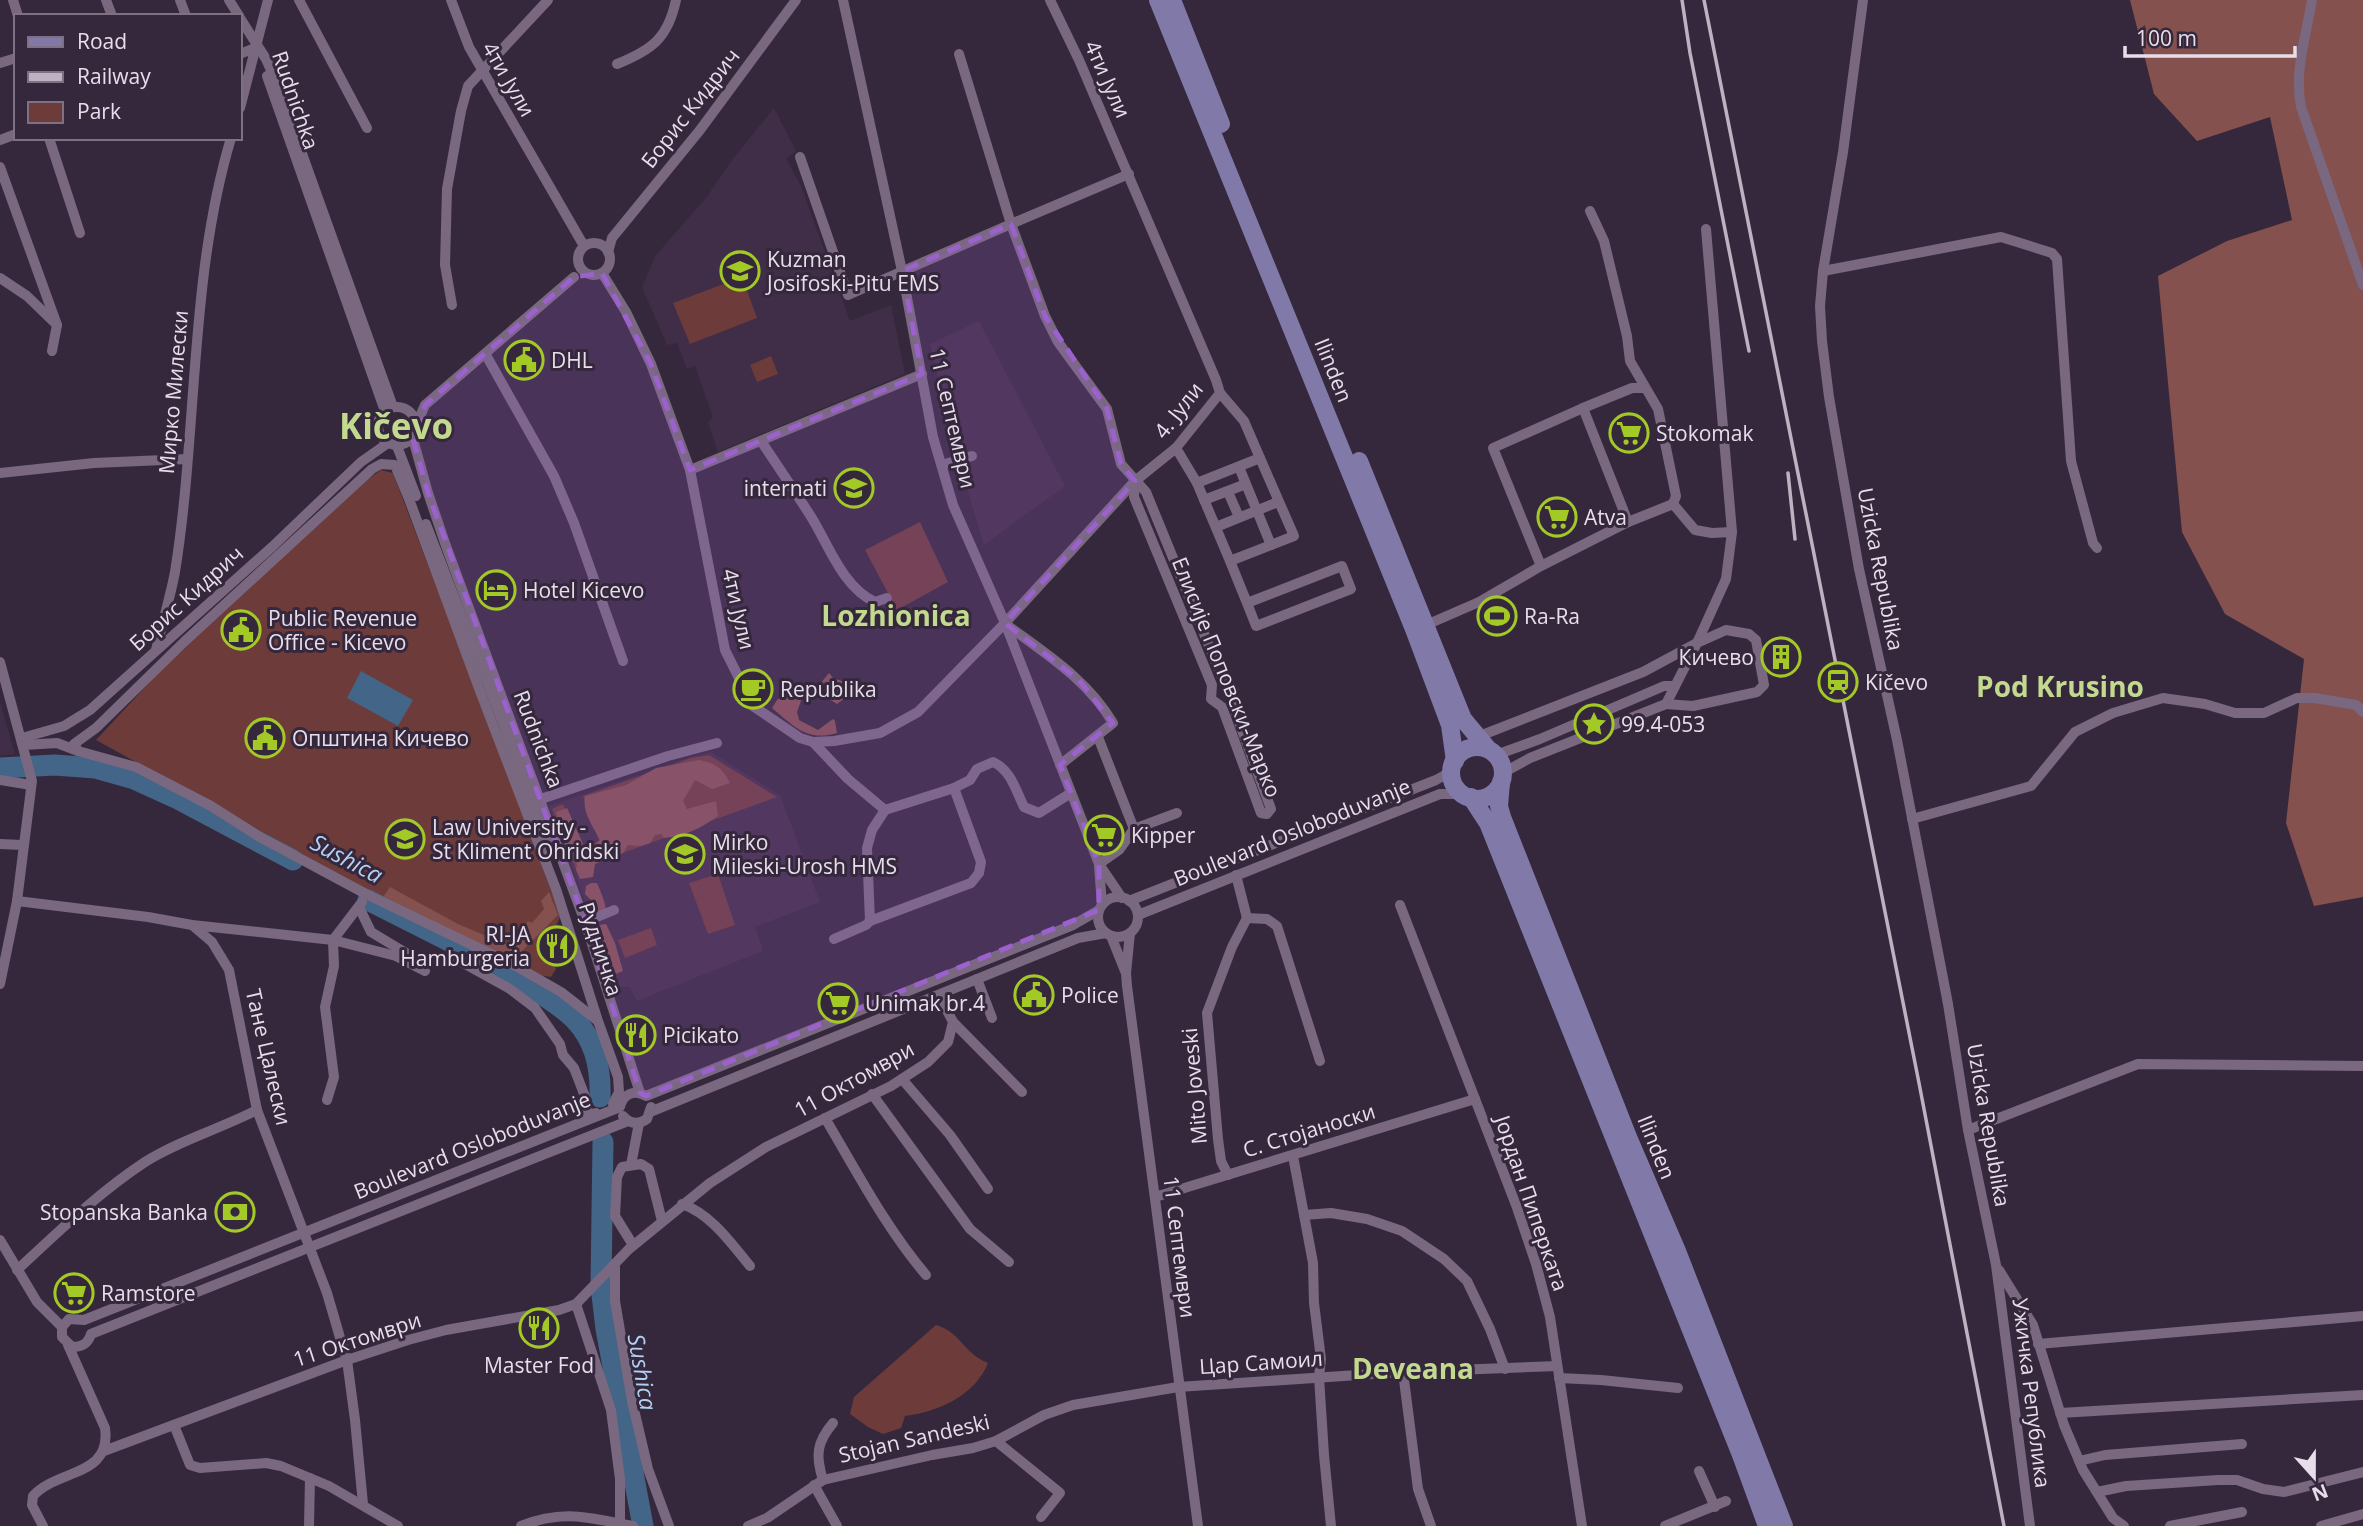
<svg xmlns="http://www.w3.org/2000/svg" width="2363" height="1526" viewBox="0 0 2363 1526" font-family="'Open Sans',sans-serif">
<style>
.built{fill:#402d47}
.green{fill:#6c3b3a}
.forest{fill:#84514f}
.water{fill:#426588}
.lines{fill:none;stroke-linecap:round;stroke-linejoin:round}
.river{stroke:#426588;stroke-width:21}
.street{stroke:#79687f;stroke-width:10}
.primary{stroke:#817aa9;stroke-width:18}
.rail{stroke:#bcb2c1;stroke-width:3.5}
.marked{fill:#9b61cc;fill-opacity:0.2;stroke:#9b61cc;stroke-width:5;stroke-dasharray:14 9;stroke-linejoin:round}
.labels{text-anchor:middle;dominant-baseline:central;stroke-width:6;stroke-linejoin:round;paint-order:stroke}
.street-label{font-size:21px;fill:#e7deeb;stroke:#36283c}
.poi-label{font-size:21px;fill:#e7deeb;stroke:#36283c;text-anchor:start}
.water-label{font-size:23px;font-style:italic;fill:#b0d1f3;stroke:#36283c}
.district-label{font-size:28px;font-weight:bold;fill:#c2d98f;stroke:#36283c}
.town-label{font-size:35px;font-weight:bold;fill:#c2d98f;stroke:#36283c}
</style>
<rect width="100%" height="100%" fill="#36283c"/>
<g class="built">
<path d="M774 108 796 151 786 159 801 186 850 321 891 305 905 374 718 452 708 422 713 417 695 366 687 369 677 343 667 345 642 287 656 255 706 198 732 160Z"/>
<path d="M979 321 1065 486 984 545 955 448 930 344Z"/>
<path d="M0 702 15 754 0 756Z"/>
<path d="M711 752 780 795 820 902 755 927 763 951 637 1001 629 987H617L549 806 690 757Z"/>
</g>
<g class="green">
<path d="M742 277 757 318 690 344 673 303Z"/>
<path d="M771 356 778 374 757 382 750 365Z"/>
<path d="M381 470 393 473 561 915 548 943 556 969 551 977 532 974 371 892 96 740 163 668 364 482Z"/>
<path d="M920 522 948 582 897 610 865 550Z"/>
<path d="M709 755 777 797 576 870 552 809 563 804 582 849 599 841 583 796 691 758Z"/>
<path d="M718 874 735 925 708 934 689 883Z"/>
<path d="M651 928 657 945 625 958 618 940Z"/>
<path d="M936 1325C961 1332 963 1353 988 1363 975 1396 937 1412 905 1416L901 1428 883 1434 868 1427 850 1414 854 1397Z"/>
</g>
<g class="forest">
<path d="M2130 0H2363V897L2314 906 2286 823 2304 659 2225 614 2182 532 2158 276 2227 241 2292 220 2270 117 2197 141 2154 94Z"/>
<path d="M829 673 833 678 854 685 853 692 837 704 815 690Z"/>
<path d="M785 694 802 698 797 712 799 720 818 730 833 719 835 721 837 733C806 742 794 726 772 708L777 700Z"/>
<path d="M699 760C715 763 723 768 730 783L712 789 695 780 683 801 687 809 716 801 718 816C701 828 686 836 664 838L661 834 655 835 650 843 641 846 628 845 623 853 595 864 593 877 580 879 576 870 577 864 565 844 556 812 567 808 584 846H593L600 840C593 826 582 813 585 796L626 785 656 768Z"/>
<path d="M591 883H597C601 893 605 900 606 911L593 913 591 906 592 901 585 894 586 886Z"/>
<path d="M390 887 458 924 510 946 528 921 532 923 544 909 541 901 549 892 558 915 515 958 495 954 383 897Z"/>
<path d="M606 924 615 943 623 971 616 974 599 932V925Z"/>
</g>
<path class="water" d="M361 671 413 700 398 726 347 698Z"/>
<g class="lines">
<g class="river">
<path d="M0 768 55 765 95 768 134 779 178 799 293 860"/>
<path d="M368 900C424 929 481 955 534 989 548 999 566 1009 577 1022 596 1043 601 1069 600 1097"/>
<path d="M603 1142 601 1286 606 1329 643 1526"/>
</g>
<g class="street">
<path d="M13 0 18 16"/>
<path d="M106 0 112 16"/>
<path d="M180 0 186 16"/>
<path d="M229 0 239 16"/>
<path d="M299 0 367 128"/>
<path d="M451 0 469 47 584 246"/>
<path d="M843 0 902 271 933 437 953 505 1005 623 1099 864 1122 898"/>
<path d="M1863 0 1843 152 1823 271 1820 306 1822 341 1829 397 1859 569 1897 740 1948 1004 1968 1130 1996 1265 2030 1526"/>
<path d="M2312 0C2306 37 2294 70 2301 107L2363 285"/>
<path d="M240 18 266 59 277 84 393 407"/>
<path d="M240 54 257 47"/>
<path d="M959 54 1011 224 1129 174"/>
<path d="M0 63 16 58"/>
<path d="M617 64C652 50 668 38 676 0"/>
<path d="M267 76 385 411"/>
<path d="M240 108 268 0"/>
<path d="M49 138 80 233"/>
<path d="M0 140 16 134"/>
<path d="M800 157 848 295 1011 224 1045 316 1058 342 1107 409 1121 464 1146 492 1223 680 1234 691 1232 703 1271 809 1267 814 1261 813 1222 707 1211 699 1212 685 1134 497 1135 481"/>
<path d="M0 167 57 325"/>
<path d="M1590 211 1604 241 1627 336 1630 361 1658 409 1676 496 1673 504"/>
<circle cx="594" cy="259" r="16"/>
<path d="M608 252 612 238 700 130 796 0"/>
<path d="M1823 271 2001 237 2052 253 2057 259 2071 461 2093 543 2097 548"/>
<path d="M602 273 626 312 651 364 690 470 725 650 753 706 800 738 813 742 834 741 880 733 918 712 1005 623 1135 481 1176 448 1220 393 1216 380 1079 60 1050 0"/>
<path d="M0 278 27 296 57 325 52 351"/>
<path d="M452 305 445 265 447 189 461 111 468 86 548 0"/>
<path d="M486 355 554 476 574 523 623 661"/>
<circle cx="397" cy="426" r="19"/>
<path d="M1583 408 1632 388H1645"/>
<path d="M417 423 425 405 574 277"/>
<path d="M413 439 428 493 446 546 585 922 640 1093"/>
<path d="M761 441C777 465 794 490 810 515 828 543 842 587 875 602L887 598"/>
<path d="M397 446 416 496"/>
<path d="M1176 448 1197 483 1260 458 1244 421 1220 393"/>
<path d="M942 465 972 456"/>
<path d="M1239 467 1271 545"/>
<path d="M690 470 922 374"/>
<path d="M0 473 94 463 187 459"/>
<path d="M1197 483 1230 561 1294 536 1260 458"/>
<path d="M1228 492 1239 517"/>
<path d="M1204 500 1246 484"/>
<path d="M1628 522 1673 504 1695 530 1712 533 1732 532"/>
<path d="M426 524 504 726 546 843"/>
<path d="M1216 527 1278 502"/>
<path d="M1230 561 1247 603 1342 566 1351 589 1256 626 1247 603"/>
<path d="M1007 625C1046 654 1088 680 1113 723L1060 765"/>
<path d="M1426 625 1479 602 1541 566 1493 448 1583 408 1628 522 1541 566"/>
<path d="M156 650C162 624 170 598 175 572 198 428 189 279 231 138"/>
<path d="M0 662 32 781 17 901 0 984"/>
<path d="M1098 737 1134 829 1177 813"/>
<path d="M1477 737 1643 672 1697 643 1726 579 1732 532 1706 229"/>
<path d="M22 738 64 726 90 710 272 547 361 462 388 443"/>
<path d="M813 742 848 779 885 810"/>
<path d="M24 745 57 743 78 751 136 767 211 806 260 837 366 894 514 965 561 992 598 1021 618 1077 619 1092 613 1104"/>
<path d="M78 751 74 744 96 728 184 642 372 469 381 464 395 465 409 499 480 691 556 889 597 1018"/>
<path d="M1496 755 1540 739 1664 686H1675"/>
<path d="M0 780 31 785"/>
<path d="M1501 782 1508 770 1530 758 1666 704 1693 706 1757 692 1764 685 1756 640 1749 634 1726 630 1697 643 1666 704"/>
<path d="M541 799 668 756 717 743"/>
<path d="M1912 819 2031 786 2075 732 2113 713 2163 698 2205 704 2235 713H2264L2297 698H2315L2356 705 2363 712"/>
<path d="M0 844 22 845"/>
<path d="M1099 864 1119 850 1134 829"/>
<path d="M1099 866 1102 905"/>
<circle cx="1118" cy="917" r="20"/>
<path d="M17 901 148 917 192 925 333 940 396 956 425 971"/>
<path d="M1129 901 1436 780 1452 771"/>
<path d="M1400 905 1516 1205 1536 1264 1550 1317 1582 1526"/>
<path d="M359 907 371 932 416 959 454 958 510 989 535 1008 560 1044 563 1055 574 1068 586 1099 588 1115 596 1113"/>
<path d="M1138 915 1440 794H1463"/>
<path d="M1247 918 1267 919 1277 926 1320 1061"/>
<path d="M870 921 971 883 979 873 981 862 954 788"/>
<path d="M585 922 614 910"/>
<path d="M192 925 212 942 229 970 257 1110 327 1293 341 1341 347 1360 355 1420 363 1504"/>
<path d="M1130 933 1126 973 1127 986 1198 1526"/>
<path d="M1111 936 1125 971"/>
<path d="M834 939 866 925 870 921 867 848 872 830 885 810 954 788 970 780 977 769 993 762C1011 770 1016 791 1024 807L1039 813 1071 793"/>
<path d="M977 979 992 1018"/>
<path d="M953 1022 1022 1092"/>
<path d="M902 1079 950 1135 988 1189"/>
<path d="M872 1094 970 1229 1009 1262"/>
<path d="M327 1100 334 1077 325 1007 334 966 333 940 362 902"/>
<path d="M650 1112 1078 938 1106 933"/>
<path d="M623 1116C630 1124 638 1125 647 1119L651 1107"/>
<path d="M825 1118C857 1172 886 1228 926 1275"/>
<path d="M628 1121 91 1334C88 1344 82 1347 72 1347L62 1337V1327L69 1319 84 1320 620 1107C623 1094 634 1089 646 1096L1073 925 1099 910"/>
<path d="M1968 1130 2138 1064 2363 1066"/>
<path d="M1293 1156 1313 1263 1314 1303 1321 1359 1319 1377 1324 1455 1331 1526"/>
<path d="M631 1165 639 1123"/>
<path d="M1228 1175 1221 1161 1218 1139 1207 1013 1232 947 1247 918 1236 875"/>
<path d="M1155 1197 1475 1099"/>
<path d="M682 1204C711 1214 731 1243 750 1266"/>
<path d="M1304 1215 1331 1213 1367 1219 1402 1231 1444 1259 1467 1281 1490 1329 1505 1369"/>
<path d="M0 1240 37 1302 62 1327"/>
<path d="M633 1245 615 1216 617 1177 622 1167 641 1164 649 1169 662 1221"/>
<path d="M615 1264V1301L632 1401 648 1469 669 1526"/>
<path d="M17 1270C58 1232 98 1193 145 1162 180 1140 220 1129 257 1110"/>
<path d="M1999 1270 2033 1325 2064 1425 2083 1470 2113 1518 2124 1526"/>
<path d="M576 1304 611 1410 620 1479V1526"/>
<path d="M2038 1344 2363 1316"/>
<path d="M1403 1372 1418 1489 1431 1526"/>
<path d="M1559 1378 1601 1380 1678 1388"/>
<path d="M2060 1413 2363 1395"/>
<path d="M174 1425 190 1465 200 1468 266 1463 281 1466 329 1486 398 1526"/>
<path d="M996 1441 1060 1493 1041 1517"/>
<path d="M104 1451 347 1360 408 1340 446 1330 559 1310 576 1304 629 1249 710 1183 766 1147 891 1086 928 1062 948 1042 953 1022 939 995"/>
<path d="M2079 1461 2105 1455 2242 1444"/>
<path d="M1699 1471 1715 1507"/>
<path d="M823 1480C815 1455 817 1442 833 1423"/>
<path d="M814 1485 837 1526"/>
<path d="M2097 1492 2126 1486 2218 1480H2237L2263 1489 2284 1492 2363 1472"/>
<path d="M43 1526 32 1505 33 1496C57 1469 112 1477 105 1428L68 1345"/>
<path d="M309 1526 310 1478"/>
<path d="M521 1526C564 1509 589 1518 633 1526"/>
<path d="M748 1526 767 1518 823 1480 932 1455 973 1448 996 1441 1044 1415 1073 1405 1178 1387 1403 1372 1557 1366"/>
<path d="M1665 1526 1726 1501"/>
<path d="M2170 1526 2242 1512"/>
<path d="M2321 1526 2363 1514"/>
</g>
<g class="primary">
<path d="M1158 0 1414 629 1450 725 1455 761"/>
<path d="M1172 0 1221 124"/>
<path d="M1359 461 1463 719 1488 749"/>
<circle cx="1477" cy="773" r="26"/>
<path d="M1501 782 1499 806 1502 817 1628 1137 1677 1251 1784 1526"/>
<path d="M1471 797 1488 823 1741 1455 1767 1526"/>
</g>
<g class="rail">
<path d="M1682 0 1690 53 1749 351"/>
<path d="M1704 0 1919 1083 2004 1526"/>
<path d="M1788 473 1795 539"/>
</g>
</g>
<path class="marked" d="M1011 224 1045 316 1107 409 1121 464 1135 481 1005 623 1079 680 1113 723 1060 765 1099 864V910L646 1096 640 1093 585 922 428 493 413 439 425 405 574 277 602 273 651 364 690 470 922 374 902 271Z"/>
<defs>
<g id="school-ring" transform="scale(2.0125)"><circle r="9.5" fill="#36283c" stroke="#a3c926" stroke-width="1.5"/><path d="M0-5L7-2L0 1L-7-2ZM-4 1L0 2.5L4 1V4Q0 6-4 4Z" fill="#a3c926"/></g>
<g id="civic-ring" transform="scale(2.0125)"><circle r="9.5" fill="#36283c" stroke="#a3c926" stroke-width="1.5"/><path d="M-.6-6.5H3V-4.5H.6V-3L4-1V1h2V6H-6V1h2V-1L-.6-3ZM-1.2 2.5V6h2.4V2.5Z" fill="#a3c926"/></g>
<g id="supermarket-ring" transform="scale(2.0125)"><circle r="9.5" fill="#36283c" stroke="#a3c926" stroke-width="1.5"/><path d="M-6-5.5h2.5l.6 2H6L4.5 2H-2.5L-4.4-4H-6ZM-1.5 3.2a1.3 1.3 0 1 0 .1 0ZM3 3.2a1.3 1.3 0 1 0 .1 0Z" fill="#a3c926"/></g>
<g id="hotel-ring" transform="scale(2.0125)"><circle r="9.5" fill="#36283c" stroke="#a3c926" stroke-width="1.5"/><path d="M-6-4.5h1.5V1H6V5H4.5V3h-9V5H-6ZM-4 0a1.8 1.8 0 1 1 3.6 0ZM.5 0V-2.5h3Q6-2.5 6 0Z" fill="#a3c926"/></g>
<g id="stadium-ring" transform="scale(2.0125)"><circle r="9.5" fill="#36283c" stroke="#a3c926" stroke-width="1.5"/><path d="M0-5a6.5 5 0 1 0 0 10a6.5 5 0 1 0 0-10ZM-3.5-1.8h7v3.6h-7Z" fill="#a3c926"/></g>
<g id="building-ring" transform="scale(2.0125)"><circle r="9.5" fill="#36283c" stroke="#a3c926" stroke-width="1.5"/><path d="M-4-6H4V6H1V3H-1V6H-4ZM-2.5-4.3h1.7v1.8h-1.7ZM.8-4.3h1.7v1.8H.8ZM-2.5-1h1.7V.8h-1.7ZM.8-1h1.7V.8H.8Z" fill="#a3c926"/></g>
<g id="station-ring" transform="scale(2.0125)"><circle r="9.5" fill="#36283c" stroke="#a3c926" stroke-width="1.5"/><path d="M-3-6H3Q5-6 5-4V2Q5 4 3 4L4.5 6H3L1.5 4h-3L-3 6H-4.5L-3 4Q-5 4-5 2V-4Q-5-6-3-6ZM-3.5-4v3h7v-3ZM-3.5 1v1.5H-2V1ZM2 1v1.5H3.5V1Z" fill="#a3c926"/></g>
<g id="cafe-ring" transform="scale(2.0125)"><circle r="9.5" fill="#36283c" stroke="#a3c926" stroke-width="1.5"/><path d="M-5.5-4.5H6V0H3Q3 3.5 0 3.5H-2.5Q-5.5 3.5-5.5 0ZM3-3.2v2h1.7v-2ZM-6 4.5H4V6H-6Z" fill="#a3c926"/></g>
<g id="sight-ring" transform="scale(2.0125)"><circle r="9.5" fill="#36283c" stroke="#a3c926" stroke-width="1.5"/><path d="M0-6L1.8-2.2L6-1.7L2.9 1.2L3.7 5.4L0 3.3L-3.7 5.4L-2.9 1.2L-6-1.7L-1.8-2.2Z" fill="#a3c926"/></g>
<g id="university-ring" transform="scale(2.0125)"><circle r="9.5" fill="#36283c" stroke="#a3c926" stroke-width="1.5"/><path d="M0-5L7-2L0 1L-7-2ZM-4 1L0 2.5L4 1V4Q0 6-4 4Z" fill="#a3c926"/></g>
<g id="restaurant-ring" transform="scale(2.0125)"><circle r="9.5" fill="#36283c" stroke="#a3c926" stroke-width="1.5"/><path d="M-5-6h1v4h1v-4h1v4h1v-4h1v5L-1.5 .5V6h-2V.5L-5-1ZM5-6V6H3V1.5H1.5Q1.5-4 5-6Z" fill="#a3c926"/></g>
<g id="bank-ring" transform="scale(2.0125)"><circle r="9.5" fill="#36283c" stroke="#a3c926" stroke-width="1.5"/><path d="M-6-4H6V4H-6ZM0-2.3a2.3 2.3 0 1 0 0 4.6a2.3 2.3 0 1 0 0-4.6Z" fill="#a3c926"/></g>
</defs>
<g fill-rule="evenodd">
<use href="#school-ring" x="740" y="271"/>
<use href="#civic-ring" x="524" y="360"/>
<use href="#supermarket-ring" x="1629" y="433"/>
<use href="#school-ring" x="854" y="488"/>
<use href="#supermarket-ring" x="1557" y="517"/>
<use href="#hotel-ring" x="496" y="590"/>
<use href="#stadium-ring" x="1497" y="616"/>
<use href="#civic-ring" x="241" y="630"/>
<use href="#building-ring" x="1781" y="657"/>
<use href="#station-ring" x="1838" y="682"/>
<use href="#cafe-ring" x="753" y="689"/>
<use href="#sight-ring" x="1594" y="724"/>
<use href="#civic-ring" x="265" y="738"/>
<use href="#supermarket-ring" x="1104" y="835"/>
<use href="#university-ring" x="405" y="839"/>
<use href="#university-ring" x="685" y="854"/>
<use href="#restaurant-ring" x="557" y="946"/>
<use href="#civic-ring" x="1034" y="995"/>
<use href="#supermarket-ring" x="838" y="1003"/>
<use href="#restaurant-ring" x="636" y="1035"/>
<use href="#bank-ring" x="235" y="1212"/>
<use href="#supermarket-ring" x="74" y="1293"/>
<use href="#restaurant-ring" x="539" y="1328"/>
</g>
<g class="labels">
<g class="street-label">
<text transform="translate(509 79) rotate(60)">4ти Јули</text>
<text transform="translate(1108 79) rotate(66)">4ти Јули</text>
<text transform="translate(296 100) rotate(71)">Rudnichka</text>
<text transform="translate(690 108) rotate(-52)">Борис Кидрич</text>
<text transform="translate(1334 370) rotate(68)">Ilinden</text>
<text transform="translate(173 392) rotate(-85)">Мирко Милески</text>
<text transform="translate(1178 410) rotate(-52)">4. Јули</text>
<text transform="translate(953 418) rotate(77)">11 Септември</text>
<text transform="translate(1881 569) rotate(79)">Uzicka Republika</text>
<text transform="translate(186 598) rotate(-42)">Борис Кидрич</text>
<text transform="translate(739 609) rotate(77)">4ти Јули</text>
<text transform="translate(1227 677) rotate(68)">Елисије Поповски-Марко</text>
<text transform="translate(539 739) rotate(69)">Rudnichka</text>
<text transform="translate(1292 832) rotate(-22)">Boulevard Osloboduvanje</text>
<text transform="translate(601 949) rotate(72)">Рудничка</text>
<text transform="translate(269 1057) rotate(77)">Тане Цалески</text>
<text transform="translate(854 1079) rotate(-29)">11 Октомври</text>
<text transform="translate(1194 1086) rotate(-95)">Mito Joveski</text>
<text transform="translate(1989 1125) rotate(80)">Uzicka Republika</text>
<text transform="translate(1309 1130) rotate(-17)">С. Стојаноски</text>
<text transform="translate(472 1145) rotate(-22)">Boulevard Osloboduvanje</text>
<text transform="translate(1657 1147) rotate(68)">Ilinden</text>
<text transform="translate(1532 1203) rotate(71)">Јордан Пиперката</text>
<text transform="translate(1180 1247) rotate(83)">11 Септември</text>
<text transform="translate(357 1339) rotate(-18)">11 Октомври</text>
<text transform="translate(1261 1362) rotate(-4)">Цар Самоил</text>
<text transform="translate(2032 1393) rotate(83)">Ужичка Република</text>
<text transform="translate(914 1438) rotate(-13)">Stojan Sandeski</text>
</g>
<g class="poi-label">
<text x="767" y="259">Kuzman<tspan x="767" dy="24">Josifoski-Pitu EMS</tspan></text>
<text x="551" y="360">DHL</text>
<text x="1656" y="433">Stokomak</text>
<text x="827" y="488" text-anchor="end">internati</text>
<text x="1584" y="517">Atva</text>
<text x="523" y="590">Hotel Kicevo</text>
<text x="1524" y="616">Ra-Ra</text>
<text x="268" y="618">Public Revenue<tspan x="268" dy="24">Office - Kicevo</tspan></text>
<text x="1754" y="657" text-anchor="end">Кичево</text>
<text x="1865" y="682">Kičevo</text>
<text x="780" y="689">Republika</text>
<text x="1621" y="724">99.4-053</text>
<text x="292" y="738">Општина Кичево</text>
<text x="432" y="827">Law University -<tspan x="432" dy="24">St Kliment Ohridski</tspan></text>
<text x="1131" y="835">Kipper</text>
<text x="712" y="842">Mirko<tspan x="712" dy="24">Mileski-Urosh HMS</tspan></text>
<text x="530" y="934" text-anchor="end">RI-JA<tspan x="530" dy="24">Hamburgeria</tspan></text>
<text x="1061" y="995">Police</text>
<text x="865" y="1003">Unimak br.4</text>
<text x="663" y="1035">Picikato</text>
<text x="208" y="1212" text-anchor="end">Stopanska Banka</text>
<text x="101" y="1293">Ramstore</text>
<text x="539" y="1365" text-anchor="middle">Master Fod</text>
</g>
<g class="water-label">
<text transform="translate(347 858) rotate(28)">Sushica</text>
<text transform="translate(643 1372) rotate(80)">Sushica</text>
</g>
<g class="district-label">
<text x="896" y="615">Lozhionica</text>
<text x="2060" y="686">Pod Krusino</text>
<text x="1413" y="1368">Deveana</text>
</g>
<g class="town-label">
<text x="396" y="425">Kičevo</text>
</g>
</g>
<rect x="14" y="14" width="228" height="126" fill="#36283c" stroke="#7d7182" stroke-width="2"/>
<rect x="28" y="37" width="35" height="10" fill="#817aa9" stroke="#7d7182" stroke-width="2"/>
<text x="77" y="49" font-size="21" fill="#e7deeb">Road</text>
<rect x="28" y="72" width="35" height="10" fill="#bcb2c1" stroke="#7d7182" stroke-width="2"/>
<text x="77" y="84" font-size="21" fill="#e7deeb">Railway</text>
<rect x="28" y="102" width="35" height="21" fill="#6c3b3a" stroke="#7d7182" stroke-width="2"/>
<text x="77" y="119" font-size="21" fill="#e7deeb">Park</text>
<g transform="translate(2314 1477) rotate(159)" stroke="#36283c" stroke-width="5" paint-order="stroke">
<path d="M0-5L12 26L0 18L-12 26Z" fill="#e7deeb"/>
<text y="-10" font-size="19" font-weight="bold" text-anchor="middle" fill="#e7deeb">N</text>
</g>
<path d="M2125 46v10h170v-10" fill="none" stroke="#e7deeb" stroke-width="3.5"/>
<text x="2136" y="46" font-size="21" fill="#e7deeb" stroke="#36283c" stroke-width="5" paint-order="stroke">100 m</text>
</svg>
